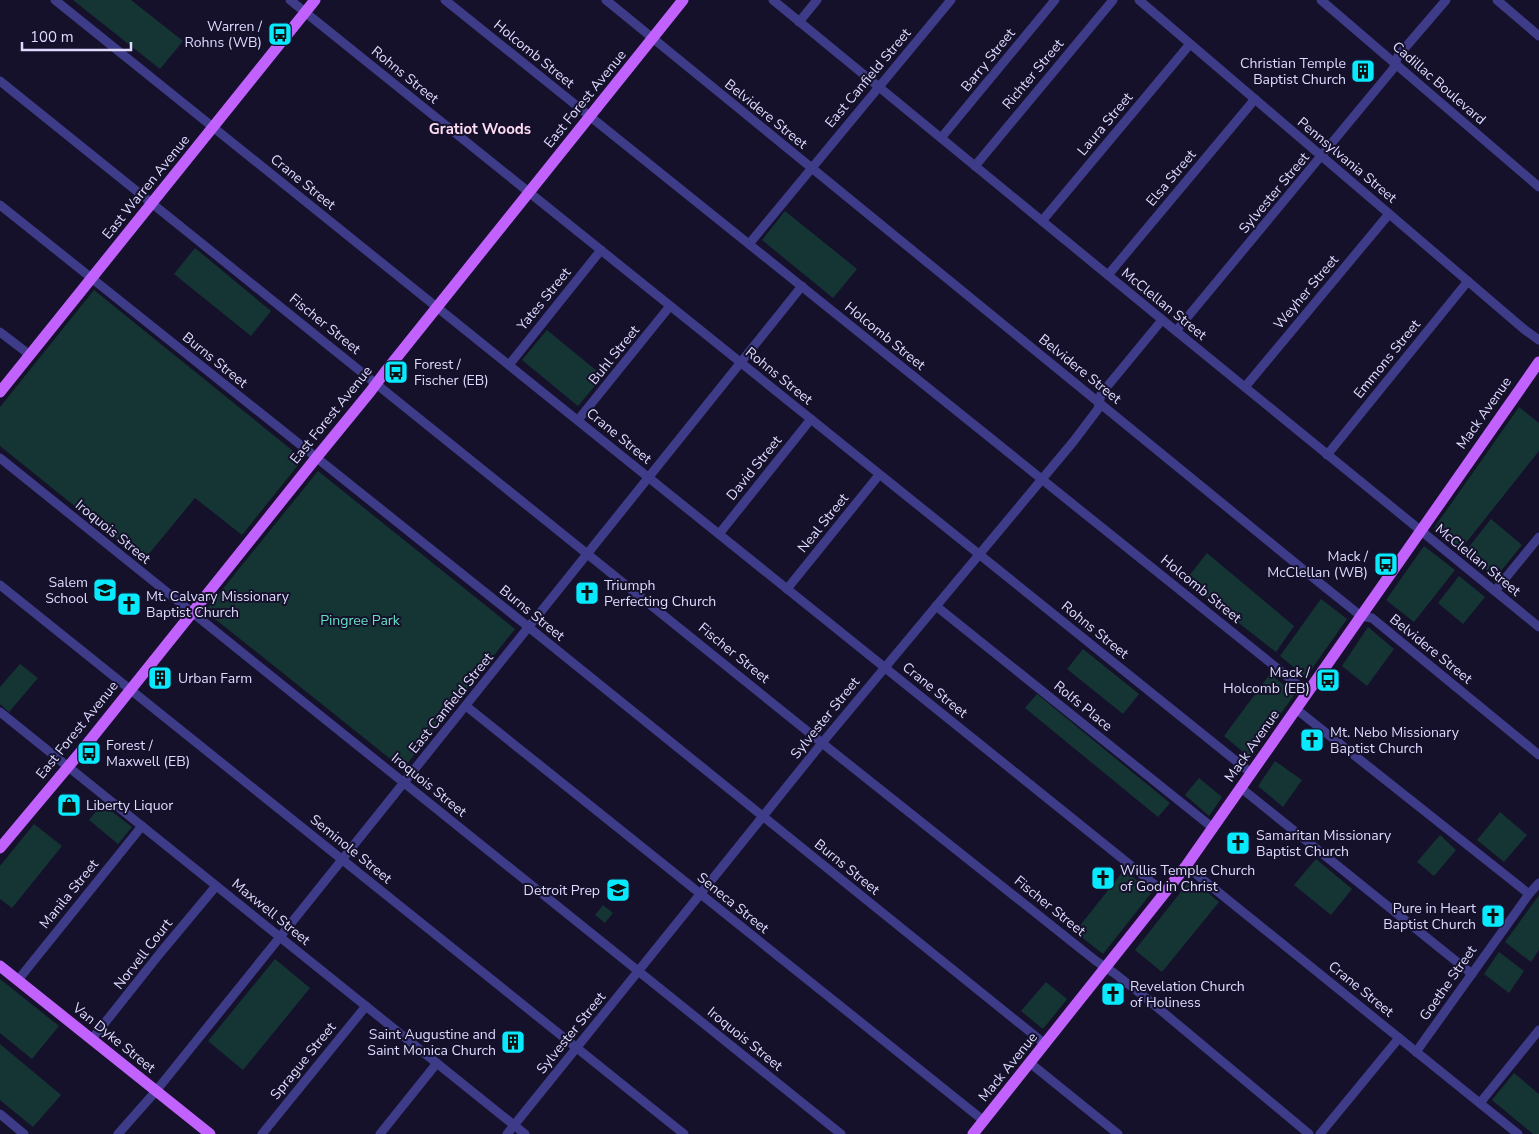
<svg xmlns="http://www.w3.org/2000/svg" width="1539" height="1134" viewBox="0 0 1539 1134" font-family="'Nunito Sans',sans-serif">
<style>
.green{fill:#143533}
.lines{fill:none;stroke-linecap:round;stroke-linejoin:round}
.minor{stroke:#3e3c89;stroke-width:9}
.major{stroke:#c262fe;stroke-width:11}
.labels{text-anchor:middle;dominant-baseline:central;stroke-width:4;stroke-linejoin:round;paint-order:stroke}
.poi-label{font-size:14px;fill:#dedbff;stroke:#15112b;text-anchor:start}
.street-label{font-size:14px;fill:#dedbff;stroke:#15112b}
.park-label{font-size:14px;fill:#65e0c0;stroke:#15112b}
.neighbourhood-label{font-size:15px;font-weight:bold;fill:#ffddf3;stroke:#15112b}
</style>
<rect width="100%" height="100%" fill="#15112b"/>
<g class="green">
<path d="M73 0H131L183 41 160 69Z"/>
<path d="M785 211 857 269 833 298 762 240Z"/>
<path d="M195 248 271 311 251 336 174 274Z"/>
<path d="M94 290 303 459 242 535 195 498 143 561 0 446V407Z"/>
<path d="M547 330 603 376 578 406 522 360Z"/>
<path d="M1519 407 1539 423V451L1461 549 1434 528Z"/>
<path d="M318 471 515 629 403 769 205 611Z"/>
<path d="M1491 519 1522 545 1496 577 1465 552Z"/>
<path d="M1424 546 1455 570 1414 622 1386 600Z"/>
<path d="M1207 553 1294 626 1276 652 1185 581Z"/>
<path d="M1459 576 1485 597 1463 624 1438 603Z"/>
<path d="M1321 599 1347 619 1306 677 1280 656Z"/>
<path d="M1368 627 1394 649 1367 686 1342 666Z"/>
<path d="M1083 649 1139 694 1123 714 1067 669Z"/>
<path d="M20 664 38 678 9 712 0 704V687Z"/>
<path d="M1270 674 1295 694 1249 757 1224 736Z"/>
<path d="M1037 694 1170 803 1158 817 1025 708Z"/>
<path d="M1275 761 1302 780 1283 807 1258 786Z"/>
<path d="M1199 778 1222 797 1209 816 1185 795Z"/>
<path d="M102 804 132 827 118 844 89 820Z"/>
<path d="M1500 812 1527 835 1504 862 1477 840Z"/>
<path d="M34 824 62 846 12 908 0 899V866Z"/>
<path d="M1440 835 1456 850 1434 876 1417 862Z"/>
<path d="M1316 859 1352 889 1331 915 1294 885Z"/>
<path d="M1124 870 1152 892 1103 954 1075 932Z"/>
<path d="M1191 879 1219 902 1162 972 1135 950Z"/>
<path d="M1539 895V950L1531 962 1505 942Z"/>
<path d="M603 905 613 913 605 923 595 915Z"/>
<path d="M1499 952 1524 971 1509 993 1484 974Z"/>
<path d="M275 959 310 988 243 1070 208 1041Z"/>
<path d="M0 979 59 1026 32 1059 0 1033Z"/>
<path d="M1046 982 1067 999 1043 1029 1021 1011Z"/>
<path d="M0 1044 61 1095 33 1127 0 1100Z"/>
<path d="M1514 1073 1539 1094V1134H1533L1492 1100Z"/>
</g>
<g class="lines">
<g class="minor">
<path d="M55 0 1165 893"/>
<path d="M290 0 1251 773"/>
<path d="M445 0 1308 693"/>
<path d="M606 0 1321 584 1361 616 1372 618 1539 755"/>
<path d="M773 0 1176 331 1539 627"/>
<path d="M1139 0 1525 330 1539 340"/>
<path d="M1321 0 1539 187"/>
<path d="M1497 0 1539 36"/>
<path d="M799 22 817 0"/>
<path d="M0 81 822 743 1096 961 1114 973 1146 998 1309 1134"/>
<path d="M941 138 1055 0"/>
<path d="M975 166 1113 0"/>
<path d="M0 205 521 621 1045 1044"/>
<path d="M1042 221 1190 44"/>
<path d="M749 244 951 0"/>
<path d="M1108 275 1255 99"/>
<path d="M1176 331 1393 69 1398 56 1446 0"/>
<path d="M0 332 30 355"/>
<path d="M509 365 601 250"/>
<path d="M1245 387 1389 214"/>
<path d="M578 420 670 306"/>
<path d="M1327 455 1468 281"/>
<path d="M0 458 841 1134"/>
<path d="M719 534 811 419"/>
<path d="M0 585 684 1134"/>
<path d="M787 589 879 475"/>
<path d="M1495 591 1539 537"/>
<path d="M936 606 1213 828"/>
<path d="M466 706 984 1121"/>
<path d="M1296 709 1529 894"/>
<path d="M0 712 525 1134"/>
<path d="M1241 788 1472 974"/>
<path d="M1186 866 1518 1134"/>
<path d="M18 980 142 826"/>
<path d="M92 1039 161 952 216 886"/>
<path d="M1416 1052 1529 894 1539 883"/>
<path d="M1030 1063 1118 1134"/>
<path d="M1480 1103 1539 1030"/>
<path d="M0 1114 24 1134"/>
<path d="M118 1134 156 1091 280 937 802 286"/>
<path d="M262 1134 366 1006"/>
<path d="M380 1134 437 1063"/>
<path d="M507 1134 822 743 1073 442 1098 409 1101 394 1162 320"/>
<path d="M1320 1134 1399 1038"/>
</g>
<g class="major">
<path d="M0 392 315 0"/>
<path d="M0 848 83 749 316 458 370 392 385 372 683 0"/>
<path d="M0 966 210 1134"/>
<path d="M973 1134 1186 866 1539 362"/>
</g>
</g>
<defs>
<g id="bus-square" transform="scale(1.25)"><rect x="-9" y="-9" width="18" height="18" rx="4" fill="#08e9fe" stroke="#15112b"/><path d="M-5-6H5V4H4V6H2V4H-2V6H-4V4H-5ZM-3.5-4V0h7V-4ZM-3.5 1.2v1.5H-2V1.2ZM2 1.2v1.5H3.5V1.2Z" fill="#111"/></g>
<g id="building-square" transform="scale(1.25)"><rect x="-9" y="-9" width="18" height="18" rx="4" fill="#08e9fe" stroke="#15112b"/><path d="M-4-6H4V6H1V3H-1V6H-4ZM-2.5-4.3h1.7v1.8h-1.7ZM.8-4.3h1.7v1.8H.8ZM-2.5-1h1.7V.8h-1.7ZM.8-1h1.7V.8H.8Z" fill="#111"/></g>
<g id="school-square" transform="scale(1.25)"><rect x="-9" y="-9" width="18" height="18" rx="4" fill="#08e9fe" stroke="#15112b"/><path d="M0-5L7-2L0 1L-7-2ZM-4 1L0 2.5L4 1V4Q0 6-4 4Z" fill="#111"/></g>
<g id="church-square" transform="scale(1.25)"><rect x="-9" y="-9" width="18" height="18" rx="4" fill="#08e9fe" stroke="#15112b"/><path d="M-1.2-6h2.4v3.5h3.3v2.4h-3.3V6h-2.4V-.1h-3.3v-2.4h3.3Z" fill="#111"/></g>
<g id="shop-square" transform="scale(1.25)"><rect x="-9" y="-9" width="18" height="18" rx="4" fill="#08e9fe" stroke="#15112b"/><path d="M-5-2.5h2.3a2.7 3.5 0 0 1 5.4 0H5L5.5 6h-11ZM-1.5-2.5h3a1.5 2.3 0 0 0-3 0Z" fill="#111"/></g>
</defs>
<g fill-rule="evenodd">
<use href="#bus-square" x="280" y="34"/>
<use href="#building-square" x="1363" y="71"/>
<use href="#bus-square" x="396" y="372"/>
<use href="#bus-square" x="1386" y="564"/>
<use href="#school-square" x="105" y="590"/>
<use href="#church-square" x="587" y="593"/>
<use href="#church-square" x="129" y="604"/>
<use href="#building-square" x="160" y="678"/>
<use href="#bus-square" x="1328" y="680"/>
<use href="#church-square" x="1312" y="740"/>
<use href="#bus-square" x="89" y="753"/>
<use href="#shop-square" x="69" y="805"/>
<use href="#church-square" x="1238" y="843"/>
<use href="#church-square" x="1103" y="878"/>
<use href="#school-square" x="618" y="890"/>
<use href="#church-square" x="1493" y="916"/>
<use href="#church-square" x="1113" y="994"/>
<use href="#building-square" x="513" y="1042"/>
</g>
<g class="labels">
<g class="poi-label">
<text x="262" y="26" text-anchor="end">Warren /<tspan x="262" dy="16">Rohns (WB)</tspan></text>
<text x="1346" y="63" text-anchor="end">Christian Temple<tspan x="1346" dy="16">Baptist Church</tspan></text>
<text x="414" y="364">Forest /<tspan x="414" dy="16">Fischer (EB)</tspan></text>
<text x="1368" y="556" text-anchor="end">Mack /<tspan x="1368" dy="16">McClellan (WB)</tspan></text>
<text x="88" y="582" text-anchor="end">Salem<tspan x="88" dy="16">School</tspan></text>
<text x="604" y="585">Triumph<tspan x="604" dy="16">Perfecting Church</tspan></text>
<text x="146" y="596">Mt. Calvary Missionary<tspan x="146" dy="16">Baptist Church</tspan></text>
<text x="1310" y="672" text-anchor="end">Mack /<tspan x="1310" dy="16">Holcomb (EB)</tspan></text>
<text x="178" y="678">Urban Farm</text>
<text x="1330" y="732">Mt. Nebo Missionary<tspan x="1330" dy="16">Baptist Church</tspan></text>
<text x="106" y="745">Forest /<tspan x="106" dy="16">Maxwell (EB)</tspan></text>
<text x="86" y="805">Liberty Liquor</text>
<text x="1256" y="835">Samaritan Missionary<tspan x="1256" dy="16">Baptist Church</tspan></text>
<text x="1120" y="870">Willis Temple Church<tspan x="1120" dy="16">of God in Christ</tspan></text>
<text x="600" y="890" text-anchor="end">Detroit Prep</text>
<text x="1476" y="908" text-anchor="end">Pure in Heart<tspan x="1476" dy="16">Baptist Church</tspan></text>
<text x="1130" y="986">Revelation Church<tspan x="1130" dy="16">of Holiness</tspan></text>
<text x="496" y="1034" text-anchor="end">Saint Augustine and<tspan x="496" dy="16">Saint Monica Church</tspan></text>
</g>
<g class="street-label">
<text transform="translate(534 54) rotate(39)">Holcomb Street</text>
<text transform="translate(988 60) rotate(-51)">Barry Street</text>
<text transform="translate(1033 74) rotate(-50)">Richter Street</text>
<text transform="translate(405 75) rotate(39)">Rohns Street</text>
<text transform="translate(868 78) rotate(-50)">East Canfield Street</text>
<text transform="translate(1439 83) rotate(41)">Cadillac Boulevard</text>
<text transform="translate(585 99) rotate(-51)">East Forest Avenue</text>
<text transform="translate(766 114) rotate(39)">Belvidere Street</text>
<text transform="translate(1105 124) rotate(-50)">Laura Street</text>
<text transform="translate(1347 160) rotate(40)">Pennsylvania Street</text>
<text transform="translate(1171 178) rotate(-50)">Elsa Street</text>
<text transform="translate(303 182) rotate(39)">Crane Street</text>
<text transform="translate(146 187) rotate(-51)">East Warren Avenue</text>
<text transform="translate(1274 193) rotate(-50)">Sylvester Street</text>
<text transform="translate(1306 292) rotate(-50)">Weyher Street</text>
<text transform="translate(544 299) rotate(-51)">Yates Street</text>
<text transform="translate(1164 304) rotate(39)">McClellan Street</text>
<text transform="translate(325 324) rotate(39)">Fischer Street</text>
<text transform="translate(885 336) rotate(39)">Holcomb Street</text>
<text transform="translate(614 355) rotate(-51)">Buhl Street</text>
<text transform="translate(1387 359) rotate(-51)">Emmons Street</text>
<text transform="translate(215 360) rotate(39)">Burns Street</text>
<text transform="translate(1080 369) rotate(39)">Belvidere Street</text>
<text transform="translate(779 376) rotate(39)">Rohns Street</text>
<text transform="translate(1484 413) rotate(-55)">Mack Avenue</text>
<text transform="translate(331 415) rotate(-51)">East Forest Avenue</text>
<text transform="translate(619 436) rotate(39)">Crane Street</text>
<text transform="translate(754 468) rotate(-51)">David Street</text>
<text transform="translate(823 523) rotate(-51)">Neal Street</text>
<text transform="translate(113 532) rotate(39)">Iroquois Street</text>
<text transform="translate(1478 560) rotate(39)">McClellan Street</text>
<text transform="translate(1201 589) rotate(39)">Holcomb Street</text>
<text transform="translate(532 613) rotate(39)">Burns Street</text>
<text transform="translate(1095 630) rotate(39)">Rohns Street</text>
<text transform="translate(1431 649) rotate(39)">Belvidere Street</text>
<text transform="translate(734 653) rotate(39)">Fischer Street</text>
<text transform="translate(935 690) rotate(39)">Crane Street</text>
<text transform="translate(451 703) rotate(-51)">East Canfield Street</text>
<text transform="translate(1083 706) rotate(39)">Rolfs Place</text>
<text transform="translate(825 718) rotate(-51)">Sylvester Street</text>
<text transform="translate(77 730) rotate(-51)">East Forest Avenue</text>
<text transform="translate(1252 746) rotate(-55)">Mack Avenue</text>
<text transform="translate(429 785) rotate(39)">Iroquois Street</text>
<text transform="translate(351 849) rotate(39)">Seminole Street</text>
<text transform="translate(847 867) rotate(39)">Burns Street</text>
<text transform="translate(69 894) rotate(-51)">Manila Street</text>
<text transform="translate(733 903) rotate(39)">Seneca Street</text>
<text transform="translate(1050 906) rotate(39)">Fischer Street</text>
<text transform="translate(271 912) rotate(39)">Maxwell Street</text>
<text transform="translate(143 954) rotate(-52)">Norvell Court</text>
<text transform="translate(1448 983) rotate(-55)">Goethe Street</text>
<text transform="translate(1361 989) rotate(39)">Crane Street</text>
<text transform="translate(571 1033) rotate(-51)">Sylvester Street</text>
<text transform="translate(114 1038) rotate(39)">Van Dyke Street</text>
<text transform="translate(745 1039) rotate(39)">Iroquois Street</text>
<text transform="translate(303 1061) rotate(-51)">Sprague Street</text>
<text transform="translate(1008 1067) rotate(-51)">Mack Avenue</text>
</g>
<g class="park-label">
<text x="360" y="620">Pingree Park</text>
</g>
<g class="neighbourhood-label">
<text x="480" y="129">Gratiot Woods</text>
</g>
</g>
<path d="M22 42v8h109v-8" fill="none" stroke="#dedbff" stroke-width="2.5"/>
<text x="30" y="42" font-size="15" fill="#dedbff" stroke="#15112b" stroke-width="4" paint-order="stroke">100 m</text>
</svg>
